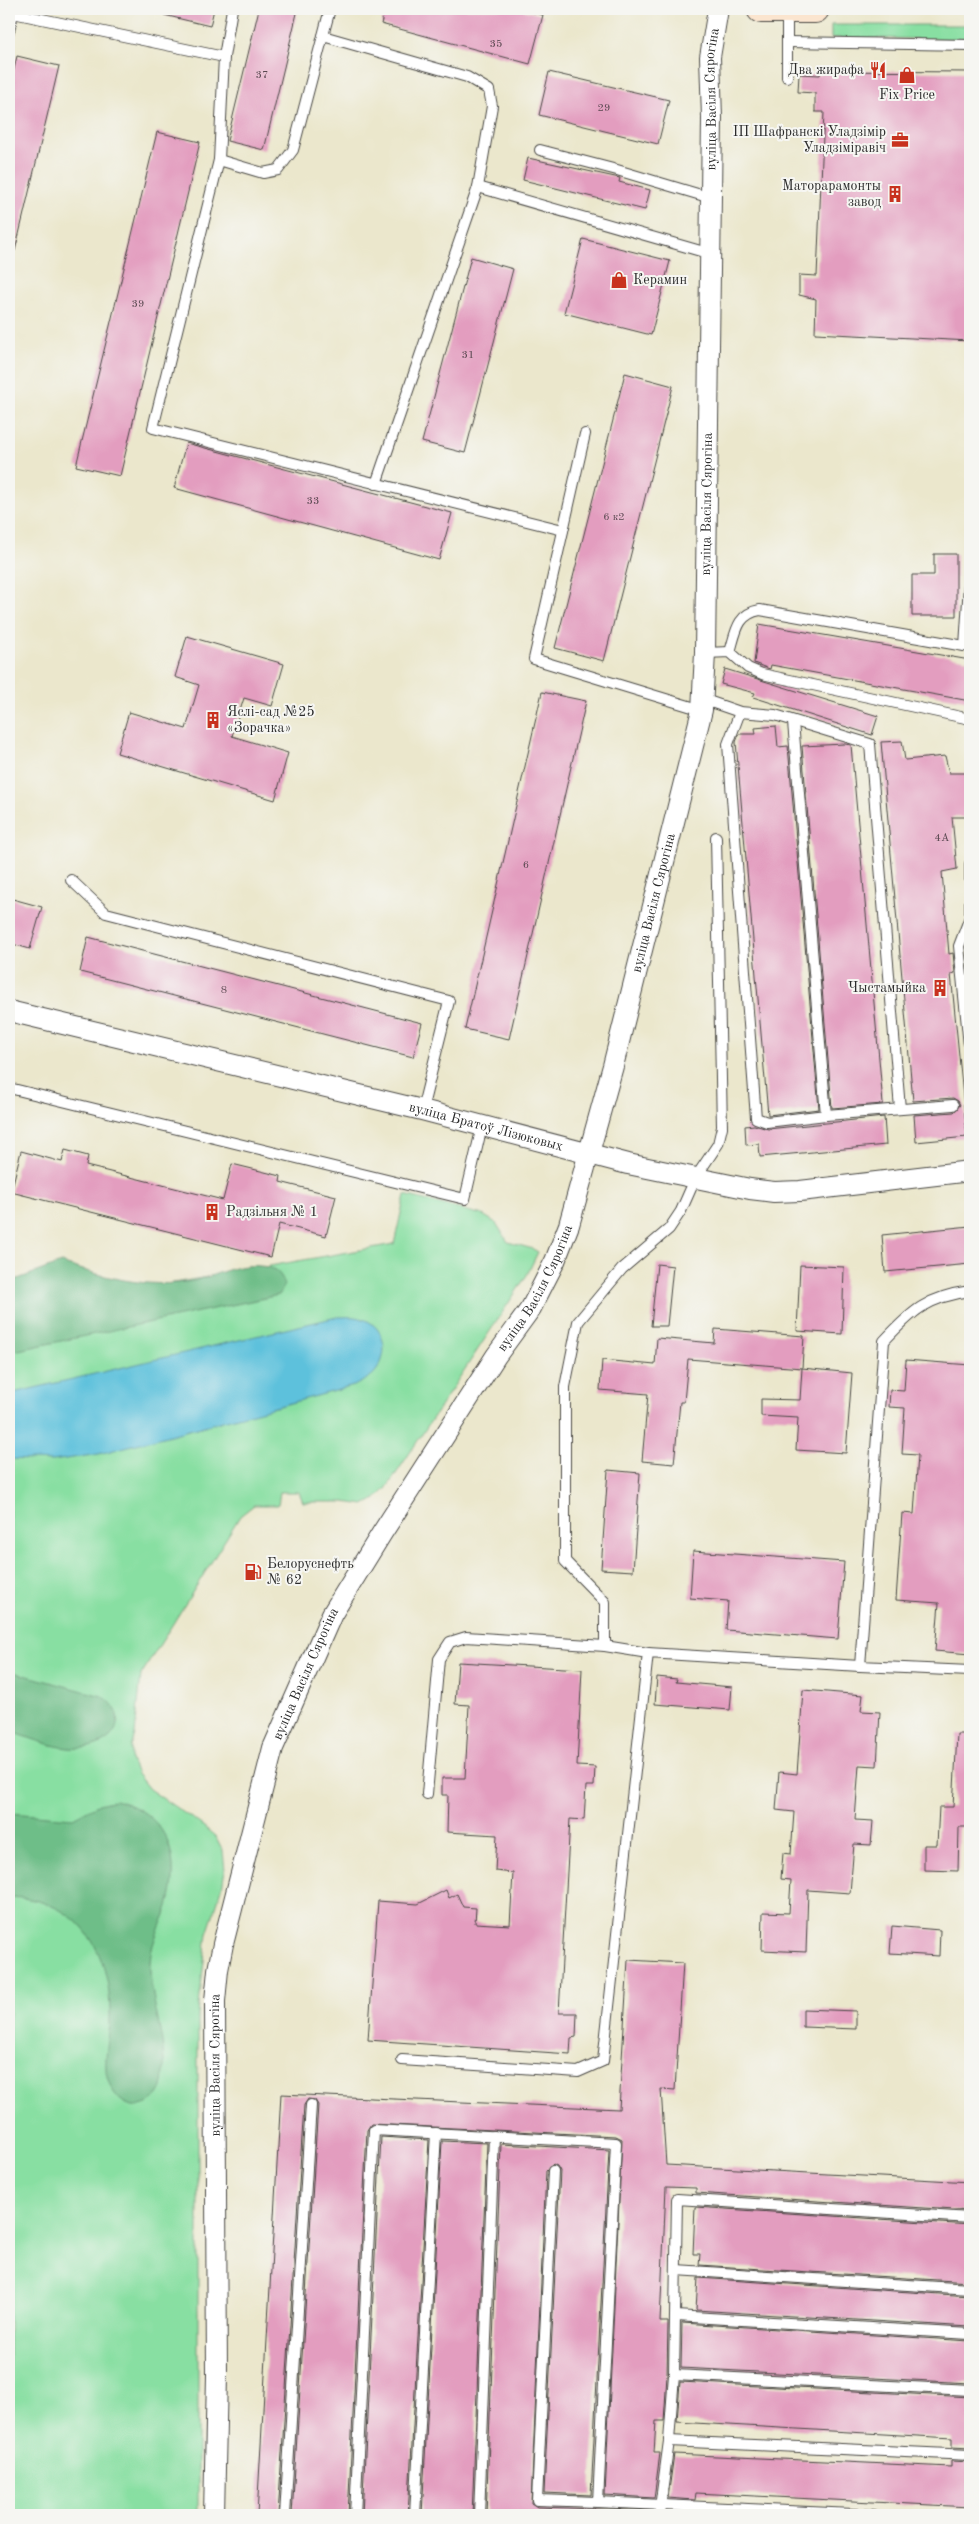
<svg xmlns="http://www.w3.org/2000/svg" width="979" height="2524" viewBox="0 0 979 2524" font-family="'Old Standard TT',serif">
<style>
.green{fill:#88dfa2;stroke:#5a8566}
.forest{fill:#6ebe88;stroke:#4c745a}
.water{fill:#5dc1dc;stroke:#447684}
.building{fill:#e39dbf}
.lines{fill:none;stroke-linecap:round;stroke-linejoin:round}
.service-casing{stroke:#484743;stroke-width:12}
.minor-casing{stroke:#484743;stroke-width:22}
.secondary-casing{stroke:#484743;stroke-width:30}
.service{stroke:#fff;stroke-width:10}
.minor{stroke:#fff;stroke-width:20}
.secondary{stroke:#fbe5cf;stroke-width:28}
.labels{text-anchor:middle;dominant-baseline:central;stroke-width:4;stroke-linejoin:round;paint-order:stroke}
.number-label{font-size:11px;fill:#594850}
.poi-label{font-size:14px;fill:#2b2b2b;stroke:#f6f6f2;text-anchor:end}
.street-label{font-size:14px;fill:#2b2b2b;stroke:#f6f6f2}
</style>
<rect width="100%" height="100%" fill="#f6f6f2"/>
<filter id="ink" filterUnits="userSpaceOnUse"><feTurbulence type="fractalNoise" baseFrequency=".02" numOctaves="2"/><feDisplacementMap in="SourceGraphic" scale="10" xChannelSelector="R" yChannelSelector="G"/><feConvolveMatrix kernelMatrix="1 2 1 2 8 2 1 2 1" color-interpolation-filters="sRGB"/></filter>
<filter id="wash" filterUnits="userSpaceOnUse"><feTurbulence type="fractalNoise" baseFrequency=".0096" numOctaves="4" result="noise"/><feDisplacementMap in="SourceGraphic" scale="20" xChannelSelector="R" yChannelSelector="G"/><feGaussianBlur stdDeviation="1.12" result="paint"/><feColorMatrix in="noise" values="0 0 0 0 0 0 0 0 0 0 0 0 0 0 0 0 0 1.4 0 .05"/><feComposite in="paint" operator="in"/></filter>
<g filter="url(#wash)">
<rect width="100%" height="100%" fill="#ebe7cc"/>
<g class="green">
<path d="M831 25H970V39L831 38Z"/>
<path d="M405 1195 483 1215 496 1223 508 1242 533 1249 538 1252 527 1275 386 1489 376 1499 364 1505 344 1502H303L299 1492H280L278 1505H254L240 1516 141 1675 135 1734 131 1747V1760L137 1774 149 1789 203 1826 216 1837 223 1851 225 1870 222 1888 207 1934 198 2014V2515H9V1312L394 1244Z"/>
</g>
<g class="forest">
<path d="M61 1263C103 1277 147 1289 193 1281 215 1276 238 1263 260 1266 274 1267 281 1272 285 1285L279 1295 9 1352V1278L15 1280Z"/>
<path d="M9 1671 102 1696C113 1703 119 1710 117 1724 116 1732 110 1738 103 1742 73 1758 38 1740 9 1731Z"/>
<path d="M115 1800C164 1812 181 1851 170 1899 165 1921 151 1938 150 1963 149 2001 171 2050 162 2087 160 2097 150 2104 140 2106 120 2109 107 2086 106 2069 105 2052 110 2034 110 2017 111 1951 80 1899 9 1897V1813L73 1818 99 1804Z"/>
</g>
<path class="water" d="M337 1317C345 1317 353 1316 360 1318 384 1324 391 1352 376 1371 371 1378 361 1382 354 1386L99 1454 53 1461 9 1459V1394Z"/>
<g id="blocks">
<g class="building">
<path d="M165 9H214L210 26 164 15Z"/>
<path d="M259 9H298L264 150 227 141Z"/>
<path d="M385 9H519L543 15 530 64 381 24Z"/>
<path d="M17 56 59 66 15 251H9V91Z"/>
<path d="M821 71 970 72V341L815 333 816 299 799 295V275L817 276 824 112H815V93L798 92 799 74 820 75Z"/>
<path d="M549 72 669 100 658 144 539 115Z"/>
<path d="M157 132 200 142 120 476 76 466Z"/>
<path d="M528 158 615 177 620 178 619 182 650 190 645 210 523 180Z"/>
<path d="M583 239 670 261 651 335 564 313Z"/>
<path d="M471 257 513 269 465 453 422 442Z"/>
<path d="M625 373 673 386 604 661 555 648Z"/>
<path d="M186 443 452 513 439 560 174 488Z"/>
<path d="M934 554H956V616H912V575H934Z"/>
<path d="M759 624 970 660V701L771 665 770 669 764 667 754 663Z"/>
<path d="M187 636 284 664 272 706 244 698 232 736 288 753 275 800 117 753 129 712 186 729 199 685 175 677Z"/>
<path d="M725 669 878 716 872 735 753 697 755 693 721 684Z"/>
<path d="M542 692 586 701 509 1039 465 1029Z"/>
<path d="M776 726 778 747 788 746 819 1109 768 1115 736 742 739 734H756L755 728Z"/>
<path d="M902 741 905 760 945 756 949 773H970V817H952L957 869 942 872 949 954 953 953 955 973 951 974 967 1137 916 1142 914 1115 954 1112 960 1105 958 1101 953 1098 913 1101 881 742Z"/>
<path d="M845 744 851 745 883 1104 832 1108 802 746Z"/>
<path d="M9 898 42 907 30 949 9 943Z"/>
<path d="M88 937 422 1023 413 1057 80 972Z"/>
<path d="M884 1117 886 1145 760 1157 759 1144 746 1145 745 1126 754 1125 768 1129Z"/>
<path d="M65 1150 88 1156 86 1166 223 1200 232 1164 281 1176 280 1182 336 1196 326 1236 279 1224 271 1257 11 1192 21 1151 62 1162Z"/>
<path d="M970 1226V1264L885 1272 882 1235Z"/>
<path d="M657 1264 673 1266 667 1326H651Z"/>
<path d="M800 1265 844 1267 842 1334 797 1331Z"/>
<path d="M715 1329 804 1336 802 1368 688 1359 684 1402H680L674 1464 642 1461 648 1394 600 1390 602 1360 655 1365 657 1338 714 1343Z"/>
<path d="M906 1360 970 1365V1654L935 1651 939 1603 896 1600 902 1513 914 1514 918 1455 902 1454 905 1408 889 1407 890 1390 904 1391Z"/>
<path d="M802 1368 852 1373 846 1453 796 1450 798 1418 761 1416V1399L800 1400Z"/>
<path d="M608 1470 640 1473 633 1571 601 1569Z"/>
<path d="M693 1551 844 1562 838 1639 726 1630 728 1601 690 1598Z"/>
<path d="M458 1662 582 1669 577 1766 595 1767 594 1786H586L584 1820 570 1819 559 2013H577L576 2037 571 2038 570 2054 368 2040 378 1901 418 1904 446 1890 449 1898 457 1894 463 1907 476 1908 475 1923 510 1925 513 1873 495 1871 497 1835 447 1832 448 1795H442V1778H465L469 1705 455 1704Z"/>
<path d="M657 1677 677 1679 676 1682 732 1687 730 1710 655 1704Z"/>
<path d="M803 1690 863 1695 861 1711 880 1712 877 1766 859 1765 855 1820 873 1821 871 1845 854 1844 850 1893 808 1890 806 1952 762 1950 763 1912 789 1913 791 1880 781 1879 783 1853 791 1854 794 1812 776 1810 779 1772 797 1774Z"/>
<path d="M957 1734H970V1827H959L958 1871 924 1870V1845H937L939 1807H953Z"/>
<path d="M892 1926 940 1930 939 1956 890 1953Z"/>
<path d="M628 1960 683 1963 675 2090 661 2089 666 2165 970 2182V2211L696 2193V2188L666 2187 660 2322H668L667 2375 664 2421H656L654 2453H660L654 2498 605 2495 622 2139 616 2136 371 2124 367 2130 348 2515H292L318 2105 315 2100 308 2099 304 2105 278 2515H257L281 2094 619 2109Z"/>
<path d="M803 2009 856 2011V2029L803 2027Z"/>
<path d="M381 2137 429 2140 408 2515H362Z"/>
<path d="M442 2141 487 2143 472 2515H422Z"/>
<path d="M501 2144 609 2150 591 2495 544 2493 560 2171 557 2166 553 2164 546 2171 531 2503 537 2507 653 2511 652 2515H486Z"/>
<path d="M695 2207 970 2225V2282L699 2265 700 2254H693Z"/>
<path d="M698 2278 970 2296V2327L696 2310Z"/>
<path d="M682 2323 970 2341V2383L681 2368Z"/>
<path d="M680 2382 970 2397V2448L952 2447V2438L677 2422Z"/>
<path d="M674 2454 951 2467V2461L970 2462V2507L696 2493 695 2500 668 2498Z"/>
</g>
</g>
</g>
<g filter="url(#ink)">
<use href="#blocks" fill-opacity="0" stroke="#484743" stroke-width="1"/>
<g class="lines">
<g class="service-casing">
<g id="service">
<path d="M330 9 293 150 278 170 263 173 219 160 153 428 563 530"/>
<path d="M13 13 224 57"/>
<path d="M9 31 14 9"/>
<path d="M323 36 467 77 489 90 492 106 478 187 711 254"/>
<path d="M788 42 970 45"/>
<path d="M787 77V10"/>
<path d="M540 150 617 170 711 198"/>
<path d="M219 160 224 57 232 9"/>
<path d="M585 434 534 659 702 710"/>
<path d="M376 484 478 187"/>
<path d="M965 646 970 569"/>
<path d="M730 652C736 632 737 614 760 610L970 647"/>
<path d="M705 653 730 652 748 668 762 674 970 719"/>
<path d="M702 699 740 712 728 744 756 1118 767 1122 826 1115 953 1105"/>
<path d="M740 712 775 715 870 744 900 1109"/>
<path d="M793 722 826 1115"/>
<path d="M970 864V917L959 946 970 1056"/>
<path d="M71 880 106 913 449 1001 422 1110"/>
<path d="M9 1088 465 1199 482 1126"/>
<path d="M970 1291C927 1297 912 1311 884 1341L860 1666 970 1671"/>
<path d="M605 1646V1602L565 1561V1387L578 1322 622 1269 669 1229 681 1211 696 1177 718 1144 722 1127 716 837"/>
<path d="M427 1794 439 1659 450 1642 466 1637 605 1646 648 1653"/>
<path d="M402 2060 578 2072 603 2061 648 1653 860 1666"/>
<path d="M676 2270 970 2289"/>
<path d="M676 2316 970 2334"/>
<path d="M674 2375 970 2390"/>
<path d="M669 2441 970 2455"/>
<path d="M598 2502 874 2515"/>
<path d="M285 2515 311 2105"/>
<path d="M355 2515 374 2130 616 2143 598 2502 537 2500 553 2171"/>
<path d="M415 2515 436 2133"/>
<path d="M479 2515 494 2136"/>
<path d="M659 2515 669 2441 674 2375 677 2199 970 2218"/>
</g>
</g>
<g class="minor-casing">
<g id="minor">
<path id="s1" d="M9 1011 422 1110 628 1164 750 1189 774 1192 800 1191 970 1171"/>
<path id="s2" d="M214 2515 217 2375 215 2001 218 1970 223 1944 273 1748 332 1614 382 1533 496 1356 531 1308 555 1261 569 1225 613 1066 702 710 705 653 712 118 710 57 718 9"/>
</g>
</g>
<g class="secondary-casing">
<path id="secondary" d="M761 9H815"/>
</g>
<use href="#service" class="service"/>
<use href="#minor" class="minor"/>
<use href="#secondary" class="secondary"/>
</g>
</g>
<defs>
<g id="restaurant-bare" transform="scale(1.35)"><path d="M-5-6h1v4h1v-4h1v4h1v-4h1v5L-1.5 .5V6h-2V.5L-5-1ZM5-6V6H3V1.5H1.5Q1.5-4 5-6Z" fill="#c8321e" stroke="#f6f6f2" stroke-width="2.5" paint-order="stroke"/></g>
<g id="shop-bare" transform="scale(1.35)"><path d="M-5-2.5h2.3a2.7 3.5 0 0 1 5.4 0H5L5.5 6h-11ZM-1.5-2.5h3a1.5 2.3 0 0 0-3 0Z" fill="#c8321e" stroke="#f6f6f2" stroke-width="2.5" paint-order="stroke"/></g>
<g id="office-bare" transform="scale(1.35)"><path d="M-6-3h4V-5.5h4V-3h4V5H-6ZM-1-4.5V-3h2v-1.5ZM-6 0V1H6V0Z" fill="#c8321e" stroke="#f6f6f2" stroke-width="2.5" paint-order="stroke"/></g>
<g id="building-bare" transform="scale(1.35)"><path d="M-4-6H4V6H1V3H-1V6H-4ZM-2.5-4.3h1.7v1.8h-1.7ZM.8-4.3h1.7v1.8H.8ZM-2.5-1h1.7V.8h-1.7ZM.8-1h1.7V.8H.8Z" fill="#c8321e" stroke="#f6f6f2" stroke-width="2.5" paint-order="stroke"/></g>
<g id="fuel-bare" transform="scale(1.35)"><path d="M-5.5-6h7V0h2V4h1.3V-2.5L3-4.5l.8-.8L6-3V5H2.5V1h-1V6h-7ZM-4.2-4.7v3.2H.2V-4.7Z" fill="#c8321e" stroke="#f6f6f2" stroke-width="2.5" paint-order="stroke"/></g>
</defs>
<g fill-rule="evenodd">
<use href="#restaurant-bare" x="878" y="70"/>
<use href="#shop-bare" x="907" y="75"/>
<use href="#office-bare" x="900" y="140"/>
<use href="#building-bare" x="895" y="194"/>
<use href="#shop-bare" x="619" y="280"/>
<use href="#building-bare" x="213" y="720"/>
<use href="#building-bare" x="940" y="988"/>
<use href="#building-bare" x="212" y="1212"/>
<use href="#fuel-bare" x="253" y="1572"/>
</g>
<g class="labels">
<g class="number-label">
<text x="496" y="44">35</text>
<text x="262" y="75">37</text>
<text x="604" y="108">29</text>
<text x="138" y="304">39</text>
<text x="468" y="355">31</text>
<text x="313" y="501">33</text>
<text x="614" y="517">6 к2</text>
<text x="942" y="838">4А</text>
<text x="526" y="865">6</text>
<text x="224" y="990">8</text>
</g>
<g class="poi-label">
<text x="864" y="70">Два жирафа</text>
<text x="907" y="95" text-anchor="middle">Fix Price</text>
<text x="886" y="132">ІП Шафранскі Уладзімір<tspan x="886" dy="16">Уладзіміравіч</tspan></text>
<text x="881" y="186">Маторарамонты<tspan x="881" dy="16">завод</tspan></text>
<text x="633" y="280" text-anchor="start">Керамин</text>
<text x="227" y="712" text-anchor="start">Яслі-сад №25<tspan x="227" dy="16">«Зорачка»</tspan></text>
<text x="926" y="988">Чыстамыйка</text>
<text x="226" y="1212" text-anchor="start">Радзільня № 1</text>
<text x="267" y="1564" text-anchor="start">Белоруснефть<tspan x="267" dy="16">№ 62</tspan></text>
</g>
<g class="street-label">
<text stroke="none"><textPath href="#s2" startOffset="2520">вуліца Васіля Сярогіна</textPath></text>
<text stroke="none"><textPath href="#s2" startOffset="2115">вуліца Васіля Сярогіна</textPath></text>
<text stroke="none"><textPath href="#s2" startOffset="1710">вуліца Васіля Сярогіна</textPath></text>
<text stroke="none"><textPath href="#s1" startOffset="491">вуліца Братоў Лізюковых</textPath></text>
<text stroke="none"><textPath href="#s2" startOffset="1305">вуліца Васіля Сярогіна</textPath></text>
<text stroke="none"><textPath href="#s2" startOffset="855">вуліца Васіля Сярогіна</textPath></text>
<text stroke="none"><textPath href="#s2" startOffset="450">вуліца Васіля Сярогіна</textPath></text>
</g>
</g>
<rect width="979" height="2524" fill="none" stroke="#f6f6f2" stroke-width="30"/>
</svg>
